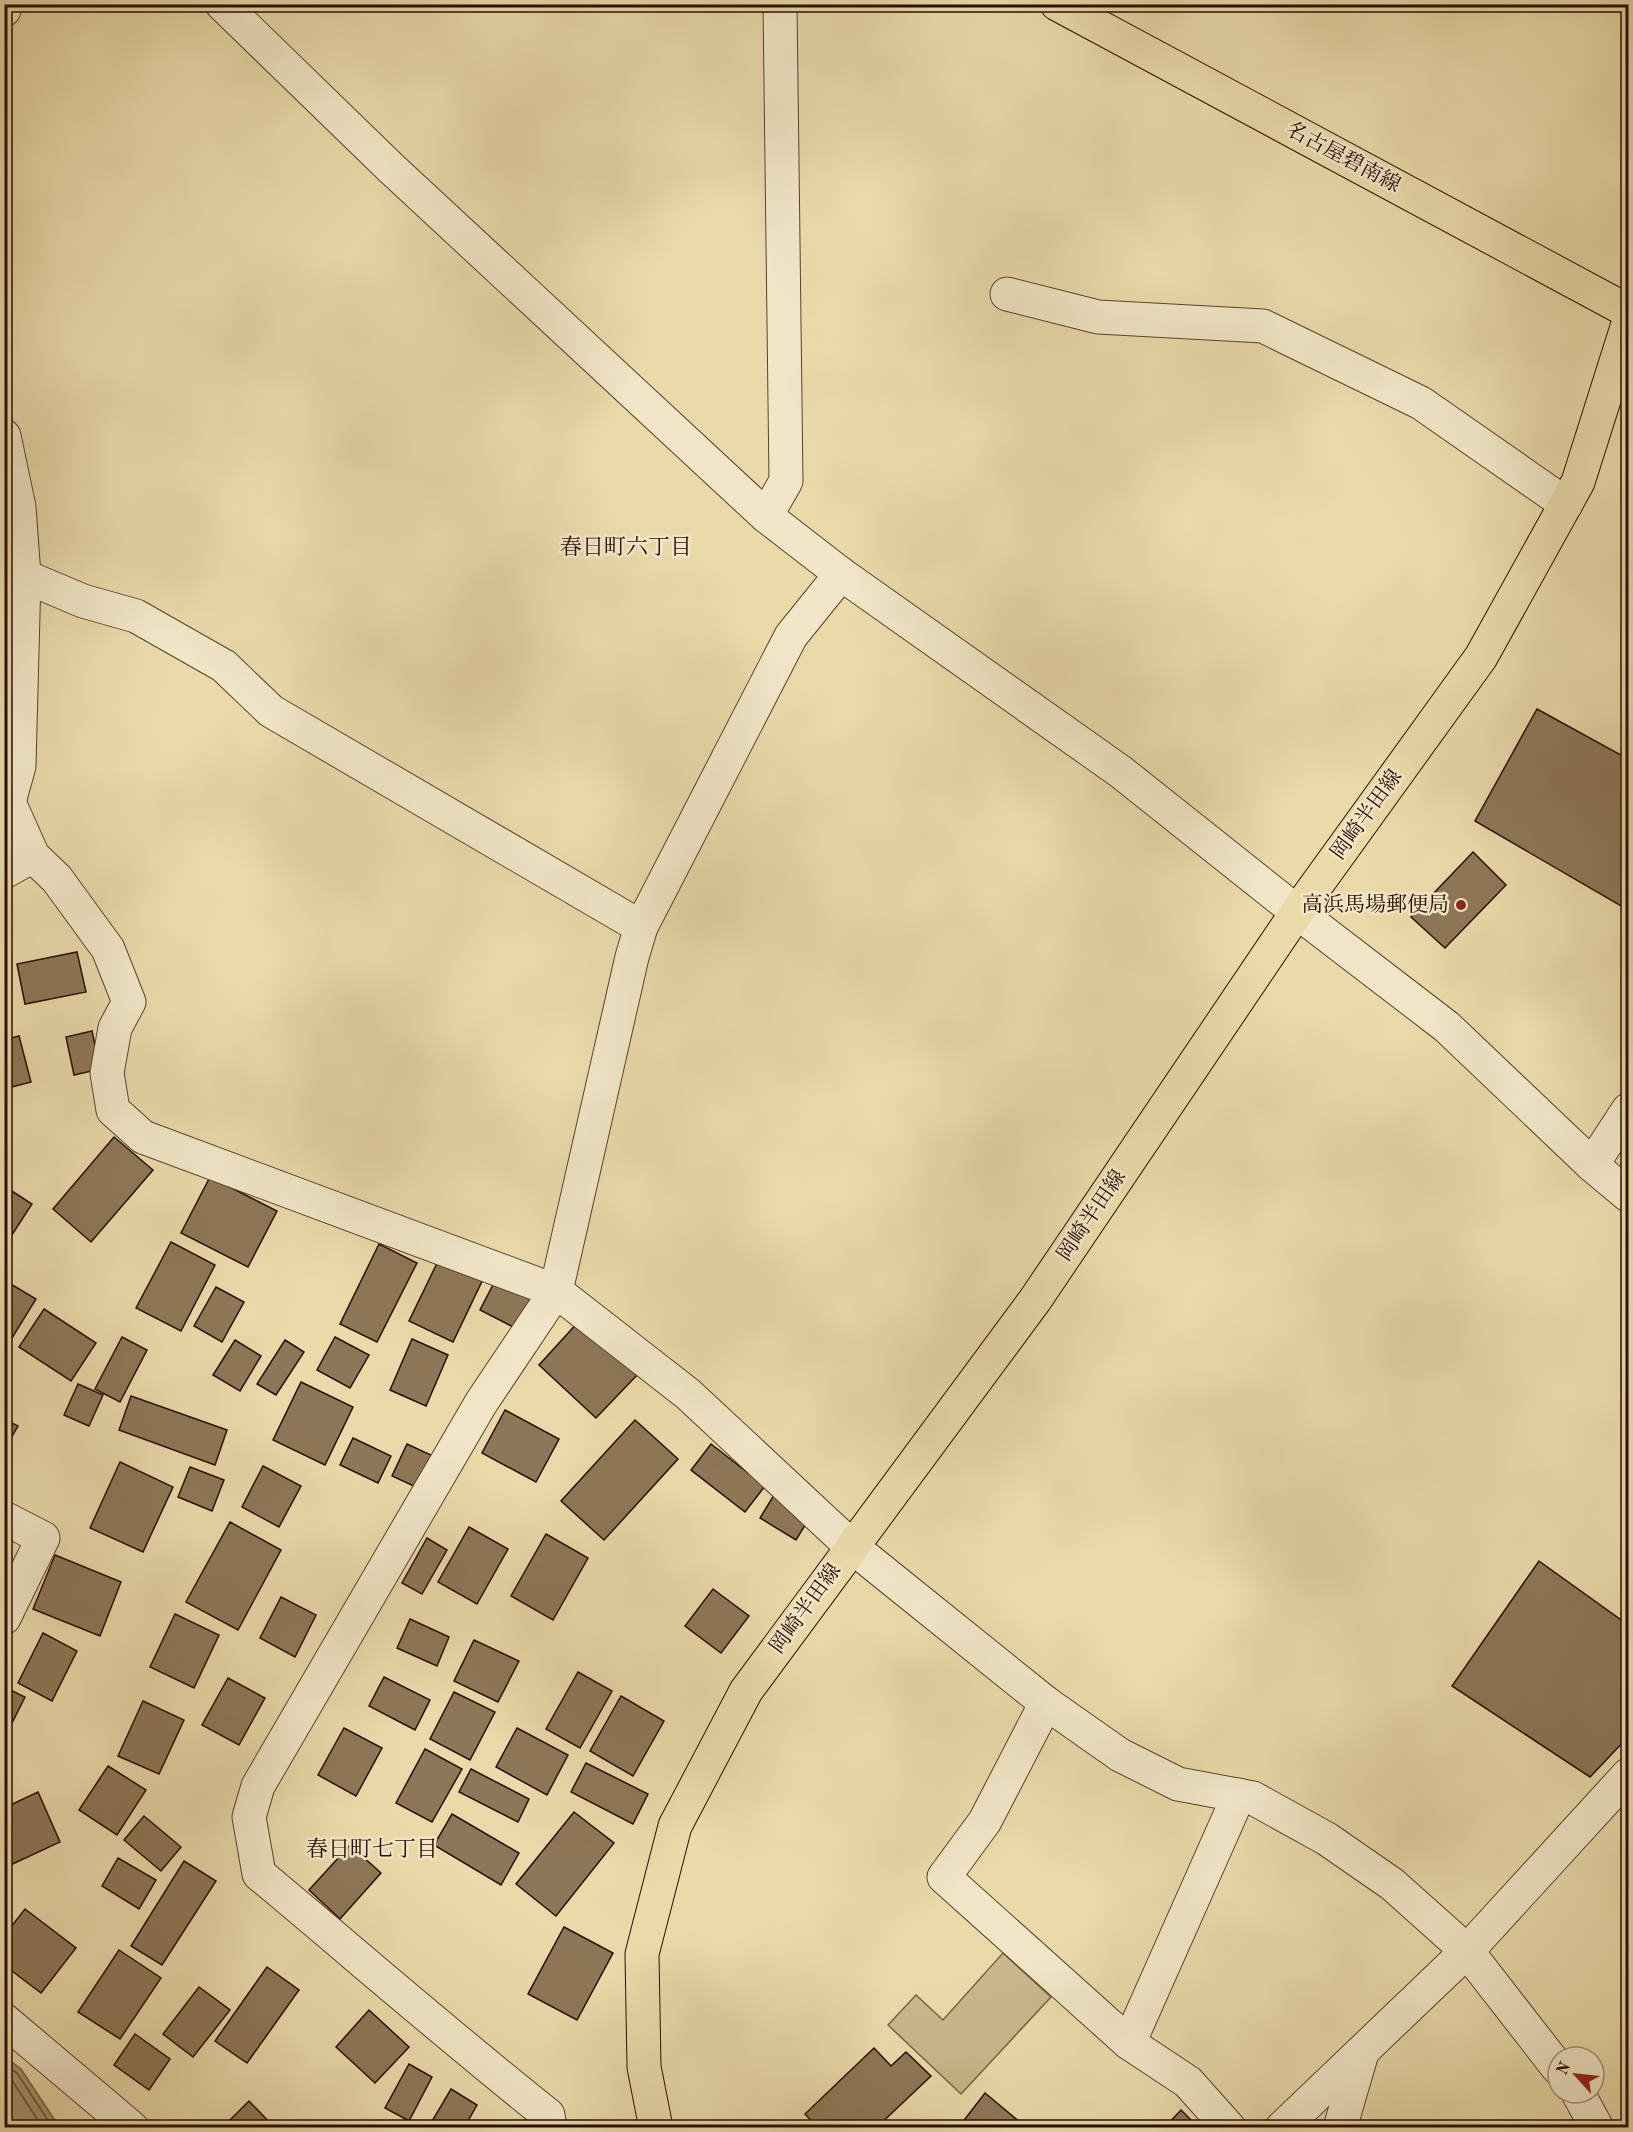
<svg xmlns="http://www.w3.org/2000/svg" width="1633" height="2132" viewBox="0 0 1633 2132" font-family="'Old Standard TT','Noto Serif JP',serif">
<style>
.green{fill:#c9b78d;stroke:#7a6246;stroke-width:1.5}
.water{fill:#a99470;stroke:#765e43;stroke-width:1.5}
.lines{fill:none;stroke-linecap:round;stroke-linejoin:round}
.shore{stroke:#6a5038;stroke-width:1.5}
.building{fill:#8e7758;stroke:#2a0c00;stroke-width:1.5}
.minor-casing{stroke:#5a402a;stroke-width:35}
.major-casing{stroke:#2a0c00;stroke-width:35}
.minor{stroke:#f1e7c8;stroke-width:33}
.major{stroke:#eadaaa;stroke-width:33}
.poi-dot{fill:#8f2418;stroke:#f1e7c8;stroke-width:2}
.labels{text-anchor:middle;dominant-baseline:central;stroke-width:5;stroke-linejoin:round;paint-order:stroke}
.street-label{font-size:21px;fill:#2a0c00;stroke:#f1e7c8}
.poi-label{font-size:21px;fill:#2a0c00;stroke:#f1e7c8;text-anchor:end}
.neighbourhood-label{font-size:22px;fill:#2a0c00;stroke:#f1e7c8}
</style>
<rect width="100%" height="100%" fill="#eadaaa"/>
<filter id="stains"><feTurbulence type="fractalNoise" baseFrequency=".00333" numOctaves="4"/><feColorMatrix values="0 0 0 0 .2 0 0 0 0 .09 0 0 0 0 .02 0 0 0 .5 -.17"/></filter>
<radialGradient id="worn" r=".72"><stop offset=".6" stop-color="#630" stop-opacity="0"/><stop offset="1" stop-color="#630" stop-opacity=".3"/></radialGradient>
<path class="green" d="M1003 1953 1051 1997 961 2094 888 2025 916 1995 943 2020Z"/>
<path class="water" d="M5 2057 21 2069 56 2122 62 2127H5Z"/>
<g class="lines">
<g class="shore">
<path d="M4 2065 17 2073 53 2128"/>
<path d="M4 2074 11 2079 43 2128"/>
</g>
</g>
<g class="building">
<path d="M1537 709 1628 759V910L1475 821Z"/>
<path d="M1473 852 1506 885 1445 948 1411 917Z"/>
<path d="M77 952 86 992 25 1004 17 964Z"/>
<path d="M92 1031 100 1069 74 1075 66 1037Z"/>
<path d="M19 1036 31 1082 4 1089V1040Z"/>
<path d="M114 1137 153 1170 91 1242 53 1209Z"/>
<path d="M1628 1152V1167L1621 1163Z"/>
<path d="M210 1177 277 1211 248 1267 181 1233Z"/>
<path d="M4 1186 32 1204 10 1238 4 1234Z"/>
<path d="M171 1242 215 1265 181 1331 136 1308Z"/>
<path d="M379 1244 417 1263 377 1342 340 1324Z"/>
<path d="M441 1255 485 1275 453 1342 409 1321Z"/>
<path d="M4 1280 36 1299 4 1351Z"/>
<path d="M495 1281 534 1300 519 1330 480 1310Z"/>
<path d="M216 1287 244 1302 222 1342 194 1326Z"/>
<path d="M44 1309 96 1343 71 1381 19 1347Z"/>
<path d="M580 1320 638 1374 596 1418 539 1365Z"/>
<path d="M122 1337 147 1350 120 1402 95 1389Z"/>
<path d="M335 1337 369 1355 350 1388 317 1370Z"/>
<path d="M412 1339 448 1355 426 1406 390 1390Z"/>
<path d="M235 1340 261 1356 240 1391 213 1375Z"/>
<path d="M285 1340 304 1352 276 1395 257 1384Z"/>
<path d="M301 1382 353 1407 325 1465 273 1440Z"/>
<path d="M78 1384 103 1395 89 1426 64 1415Z"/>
<path d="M131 1396 227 1430 215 1465 119 1430Z"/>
<path d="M505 1410 559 1439 536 1482 482 1453Z"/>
<path d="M4 1419 18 1426 4 1450Z"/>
<path d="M635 1420 678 1459 604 1540 561 1501Z"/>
<path d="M353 1438 391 1456 378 1483 340 1465Z"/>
<path d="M407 1444 433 1456 418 1488 392 1476Z"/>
<path d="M711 1444 765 1486 745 1512 691 1470Z"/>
<path d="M120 1462 173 1487 143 1552 90 1528Z"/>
<path d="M263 1466 301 1486 279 1527 242 1507Z"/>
<path d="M190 1467 224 1480 212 1511 178 1497Z"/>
<path d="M774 1495 810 1517 796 1540 760 1518Z"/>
<path d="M230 1522 281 1550 238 1630 186 1602Z"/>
<path d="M469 1527 508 1549 477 1604 438 1582Z"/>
<path d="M546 1534 588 1558 553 1620 511 1596Z"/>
<path d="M427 1538 447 1550 422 1594 402 1583Z"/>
<path d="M55 1555 121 1582 100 1636 33 1609Z"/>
<path d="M1539 1561 1628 1625V1737L1590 1777 1452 1686Z"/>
<path d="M713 1589 749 1616 721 1653 685 1626Z"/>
<path d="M281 1597 316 1615 295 1657 260 1638Z"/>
<path d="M175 1614 219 1635 194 1688 150 1667Z"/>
<path d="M410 1619 449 1637 437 1666 397 1648Z"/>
<path d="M43 1633 77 1651 52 1701 18 1683Z"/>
<path d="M474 1640 519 1661 498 1702 454 1681Z"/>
<path d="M578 1672 612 1691 580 1748 546 1729Z"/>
<path d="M384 1677 430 1700 415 1730 369 1706Z"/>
<path d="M228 1678 265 1698 239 1745 202 1725Z"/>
<path d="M4 1687 25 1697 5 1737H4Z"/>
<path d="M454 1692 495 1712 470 1760 430 1739Z"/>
<path d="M621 1696 664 1721 633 1776 590 1751Z"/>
<path d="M143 1701 184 1720 159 1774 118 1756Z"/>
<path d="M344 1728 382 1748 356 1796 318 1775Z"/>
<path d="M517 1728 568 1755 547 1795 496 1767Z"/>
<path d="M425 1749 462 1769 432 1822 396 1803Z"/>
<path d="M586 1763 648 1794 633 1824 571 1792Z"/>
<path d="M108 1766 146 1790 117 1835 79 1810Z"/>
<path d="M471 1769 529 1799 518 1822 459 1792Z"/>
<path d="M38 1792 60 1842 4 1868V1808Z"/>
<path d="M574 1812 614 1843 556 1916 516 1884Z"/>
<path d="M452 1814 519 1853 501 1885 434 1845Z"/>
<path d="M144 1816 181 1847 161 1871 124 1840Z"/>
<path d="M350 1845 381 1873 340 1919 309 1890Z"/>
<path d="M118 1858 156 1880 139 1909 102 1886Z"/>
<path d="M184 1861 216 1881 162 1965 131 1946Z"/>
<path d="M25 1909 76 1948 41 1993 4 1965V1936Z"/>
<path d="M564 1927 613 1953 577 2020 528 1994Z"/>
<path d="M119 1950 161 1978 120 2039 78 2012Z"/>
<path d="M267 1967 299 1990 247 2063 215 2041Z"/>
<path d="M199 1987 230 2010 193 2057 163 2034Z"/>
<path d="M369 2010 409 2047 375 2083 336 2047Z"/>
<path d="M135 2034 170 2059 149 2090 114 2065Z"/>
<path d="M874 2048 891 2066 906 2052 931 2076 876 2128H818L805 2114Z"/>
<path d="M409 2064 432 2077 409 2121 385 2108Z"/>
<path d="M451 2089 477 2105 464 2128H428Z"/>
<path d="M985 2093 1027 2128H958Z"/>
<path d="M249 2101 275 2128H222Z"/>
<path d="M1181 2110 1199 2128H1164Z"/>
</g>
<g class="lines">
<g class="minor-casing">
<g id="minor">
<path d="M222 4 391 168 766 516 841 574 1121 772 1297 912 1447 1027 1592 1165 1628 1195"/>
<path d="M4 10 6 4"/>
<path d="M1007 294 1098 317 1263 326 1421 403 1566 504"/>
<path d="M4 436 19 507 24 576 19 766 9 802"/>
<path d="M766 516 786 481 780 4"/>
<path d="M24 576 83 601 136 616 224 666 271 711 641 927"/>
<path d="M4 797 9 802 33 856 57 879 108 949 129 1002 115 1028 107 1073 113 1110 143 1137 556 1291 688 1394 851 1546 1046 1703 1120 1755 1178 1784 1253 1798 1327 1839 1392 1884 1467 1951 1558 2068"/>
<path d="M4 872 33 856"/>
<path d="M1592 1165 1628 1110"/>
<path d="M4 1518 43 1538 4 1618"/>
<path d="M1046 1703 985 1821 944 1877 1129 2043 1188 2082 1229 2128"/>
<path d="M4 2020 132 2128"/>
<path d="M1129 2043 1239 1795"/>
<path d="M1578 2093 1597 2128"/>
<path d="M550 2128 548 2115C450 2037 355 1954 259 1874L249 1817 258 1786 481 1403 556 1291 632 957 641 927 791 636 841 574"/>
<path d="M1282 2128 1467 1951 1628 1775"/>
<path d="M1340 2128 1362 2053"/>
</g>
</g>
<g class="major-casing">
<g id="major">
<path d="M1057 4 1628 311"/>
<path d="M656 2128 644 2067 642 1954 675 1826 746 1691 1035 1300 1297 912 1481 657 1578 482 1628 324"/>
</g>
</g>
<use href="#minor" class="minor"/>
<use href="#major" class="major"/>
</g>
<circle class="poi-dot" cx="1461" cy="905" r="6"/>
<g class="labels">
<g class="street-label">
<text transform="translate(1343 158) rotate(28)">名古屋碧南線</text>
<text transform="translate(1367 815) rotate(-54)">岡崎半田線</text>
<text transform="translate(1092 1216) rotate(-56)">岡崎半田線</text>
<text transform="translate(806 1609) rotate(-54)">岡崎半田線</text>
</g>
<g class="poi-label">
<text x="1449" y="905">高浜馬場郵便局</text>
</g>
<g class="neighbourhood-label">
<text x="626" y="548">春日町六丁目</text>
<text x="372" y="1850">春日町七丁目</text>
</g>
</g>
<rect width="1633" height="2132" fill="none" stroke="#eadaaa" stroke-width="24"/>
<rect x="6" y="6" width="1621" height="2120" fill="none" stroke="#2a0c00" stroke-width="3"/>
<rect x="12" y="12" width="1609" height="2108" fill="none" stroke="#2a0c00" stroke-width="1.5"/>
<g transform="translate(1576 2075) rotate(297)"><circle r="28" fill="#f1e7c8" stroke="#a18f78" stroke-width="1.5"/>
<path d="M0-4.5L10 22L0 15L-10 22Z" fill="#8f2418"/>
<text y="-9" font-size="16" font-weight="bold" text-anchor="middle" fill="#2a0c00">N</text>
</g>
<rect width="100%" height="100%" filter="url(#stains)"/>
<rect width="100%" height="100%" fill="url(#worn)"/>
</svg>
